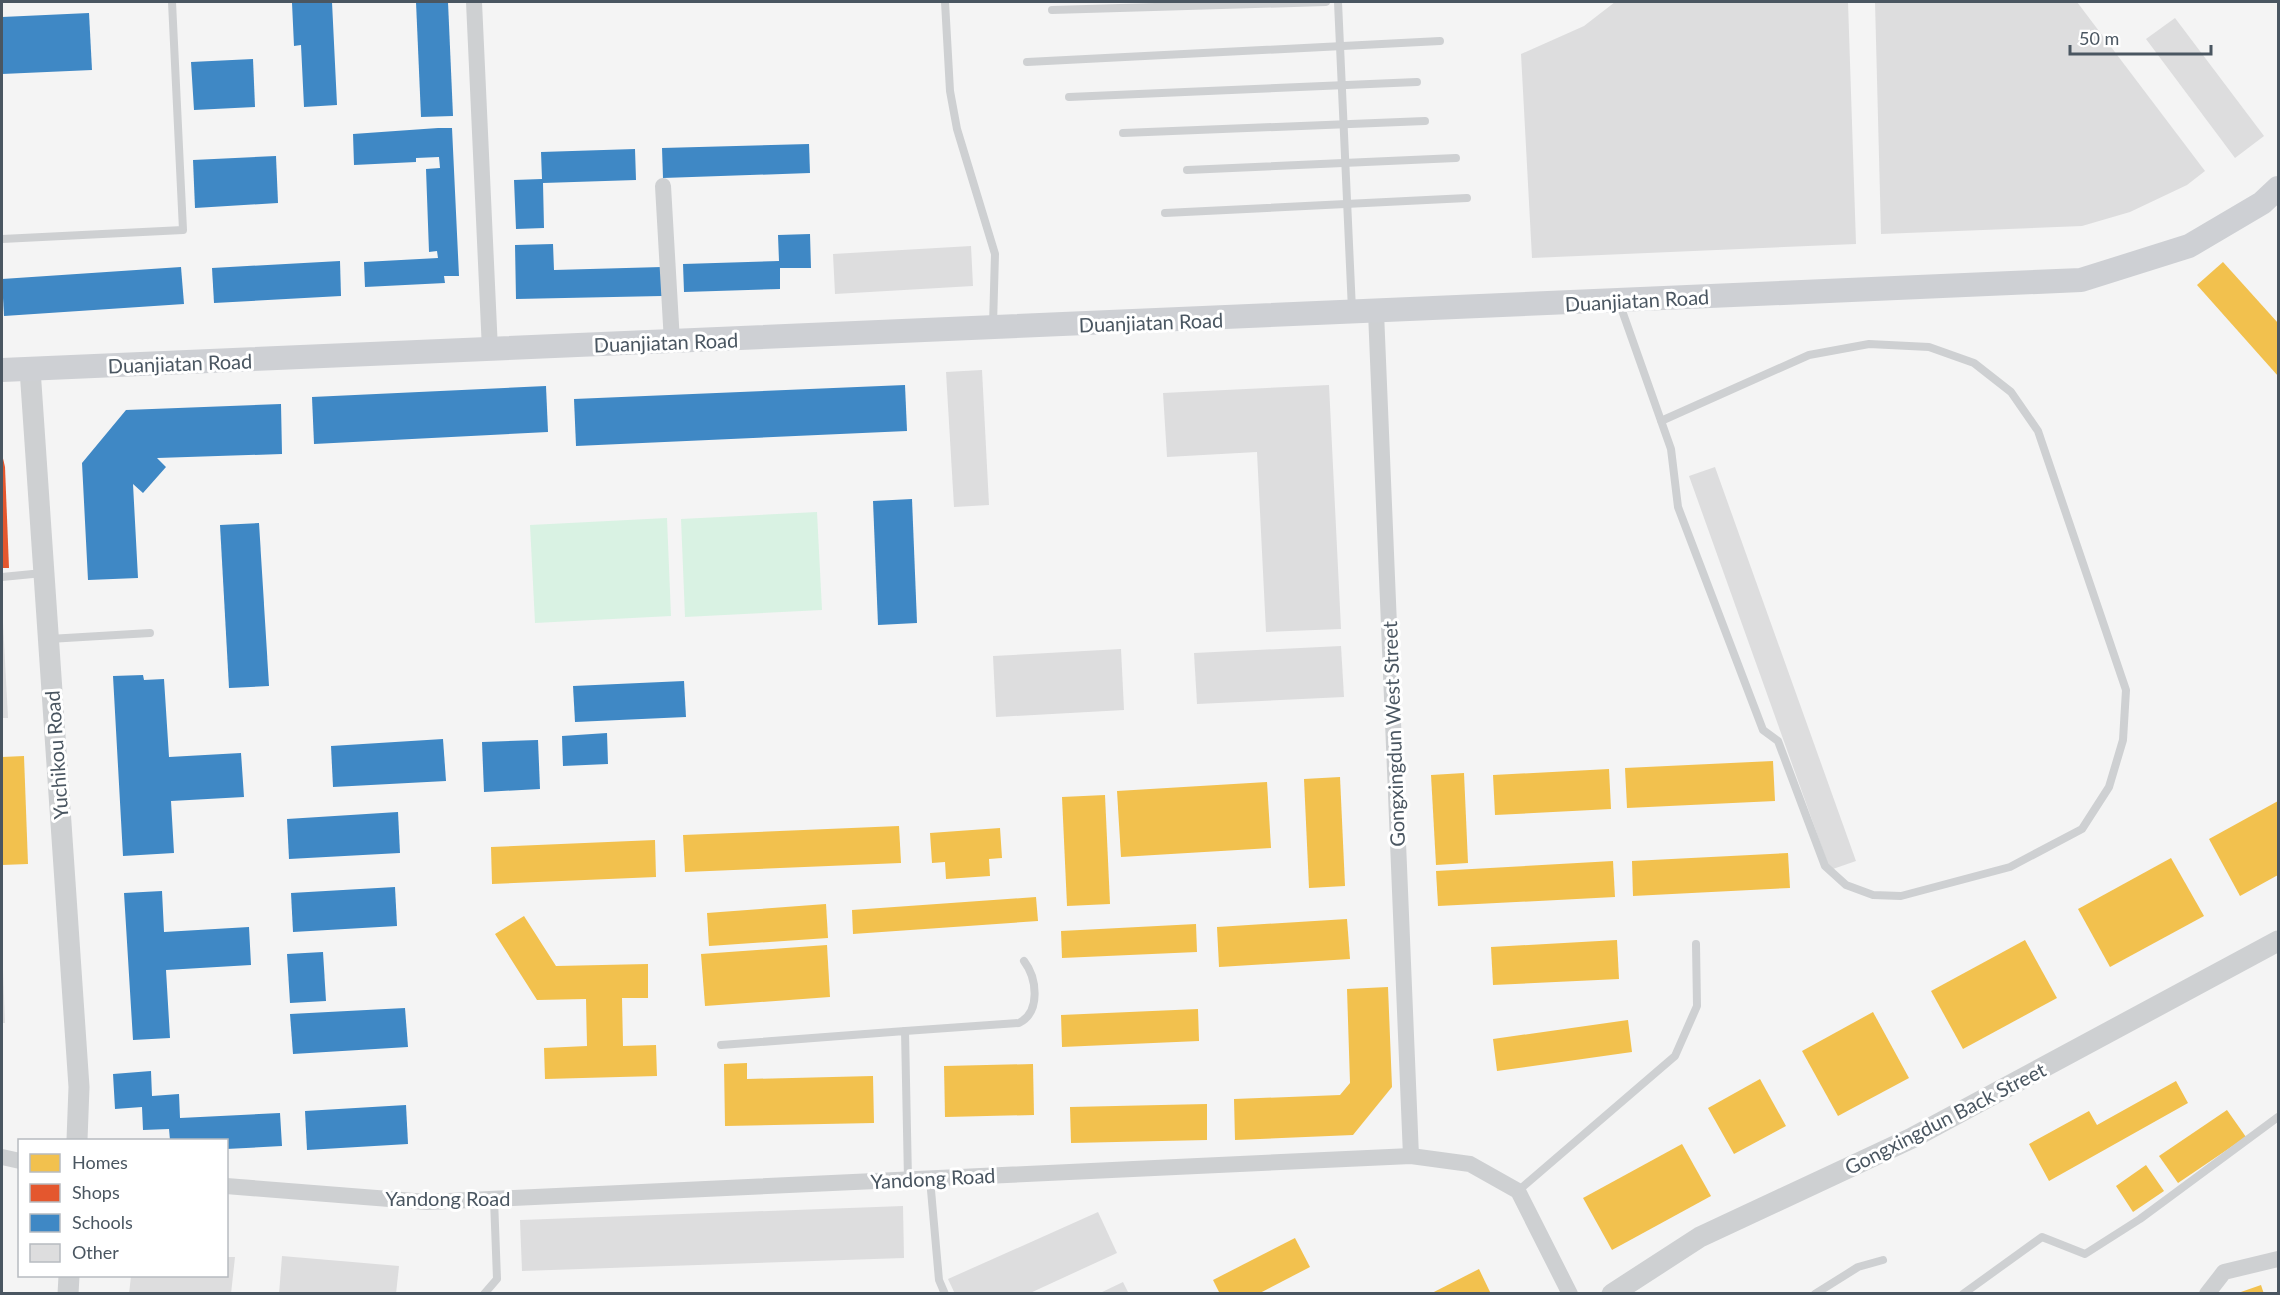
<svg xmlns="http://www.w3.org/2000/svg" width="2280" height="1295" viewBox="0 0 2280 1295" font-family="Lato,sans-serif">
<style>
.green{fill:#d9f2e3}
.homes{fill:#f2c14e}
.shops{fill:#e4572e}
.schools{fill:#3f88c5}
.building{fill:#ddddde}
.lines{fill:none;stroke-linecap:round;stroke-linejoin:round}
.service{stroke:#ced0d2;stroke-width:8}
.minor{stroke:#ced0d2;stroke-width:16}
.tertiary{stroke:#ced0d2;stroke-width:21}
.secondary{stroke:#ced0d4;stroke-width:24}
.labels{text-anchor:middle;dominant-baseline:central;stroke-width:6;stroke-linejoin:round;paint-order:stroke}
.street-label{font-size:20px;fill:#4a5661;stroke:#fff}
</style>
<rect width="100%" height="100%" fill="#f4f4f4"/>
<g class="green">
<path d="M817 512 822 610 685 617 681 519Z"/>
<path d="M667 518 671 616 535 623 530 525Z"/>
</g>
<g class="homes">
<path d="M2223 262 2278 323V376L2197 285Z"/>
<path d="M24 756 28 864 2 865V757Z"/>
<path d="M1773 761 1775 801 1627 808 1625 768Z"/>
<path d="M1609 769 1611 809 1495 815 1493 775Z"/>
<path d="M1464 773 1468 863 1436 865 1431 775Z"/>
<path d="M1340 777 1345 886 1309 888 1304 779Z"/>
<path d="M1267 782 1271 848 1121 857 1117 791Z"/>
<path d="M1105 795 1110 904 1067 906 1062 797Z"/>
<path d="M2278 801V875L2240 896 2209 839Z"/>
<path d="M899 826 901 863 685 872 683 835Z"/>
<path d="M1000 828 1002 858 989 859 990 876 946 879 945 862 932 863 930 833Z"/>
<path d="M655 840 656 877 492 884 491 847Z"/>
<path d="M1788 853 1790 888 1633 896 1632 861Z"/>
<path d="M2171 858 2204 916 2110 967 2078 909Z"/>
<path d="M1613 861 1615 897 1438 906 1436 871Z"/>
<path d="M1036 897 1038 921 853 934 852 910Z"/>
<path d="M826 904 828 938 709 946 707 913Z"/>
<path d="M524 916 556 966 648 964V998H622L623 1046 656 1045 657 1076 545 1079 544 1048 587 1046 586 999 537 1000 495 934Z"/>
<path d="M1347 919 1350 959 1219 967 1217 927Z"/>
<path d="M1196 924 1197 952 1062 958 1061 931Z"/>
<path d="M1617 940 1619 979 1493 985 1491 947Z"/>
<path d="M2025 940 2057 998 1963 1049 1931 991Z"/>
<path d="M827 945 830 997 705 1006 701 954Z"/>
<path d="M1388 987 1392 1087 1353 1135 1235 1140 1234 1099 1340 1095 1350 1083 1347 989Z"/>
<path d="M1198 1009 1199 1041 1062 1047 1061 1015Z"/>
<path d="M1873 1012 1909 1078 1838 1116 1802 1051Z"/>
<path d="M1628 1020 1632 1052 1497 1071 1493 1039Z"/>
<path d="M747 1063V1079L873 1076 874 1123 725 1126 724 1064Z"/>
<path d="M1033 1064 1034 1115 945 1117 944 1066Z"/>
<path d="M1760 1079 1786 1126 1734 1154 1708 1108Z"/>
<path d="M2176 1081 2188 1103 2049 1181 2029 1144 2089 1111 2097 1125Z"/>
<path d="M1207 1104V1140L1071 1143 1070 1107Z"/>
<path d="M2227 1110 2246 1137 2178 1183 2159 1156Z"/>
<path d="M1682 1144 1711 1196 1612 1250 1583 1198Z"/>
<path d="M2146 1165 2164 1191 2133 1212 2116 1186Z"/>
<path d="M1295 1238 1310 1267 1258 1294H1220L1213 1280Z"/>
<path d="M1479 1269 1491 1294H1430Z"/>
<path d="M2261 1285 2264 1294H2238V1293Z"/>
</g>
<path class="shops" d="M2 454 5 467 9 568H2Z"/>
<g class="schools">
<path d="M332 2 337 105 304 107 301 45 294 46 292 3Z"/>
<path d="M416 2H448L453 116 421 117Z"/>
<path d="M89 13 92 70 2 74V17Z"/>
<path d="M253 59 255 107 194 110 191 62Z"/>
<path d="M438 128H452L459 276H444L445 283 365 287 364 262 438 258 437 251 429 252 426 169 440 168 439 157 416 158V162L354 165 353 134Z"/>
<path d="M809 144 810 173 663 178 662 148Z"/>
<path d="M635 149 636 180 543 183 544 228 516 229 514 180 542 179 541 152Z"/>
<path d="M276 156 278 203 195 208 193 160Z"/>
<path d="M810 234 811 268H780V289L684 292 683 264 779 261 778 235Z"/>
<path d="M553 244 554 270 662 267V296L516 299 515 245Z"/>
<path d="M340 261 341 296 214 303 212 268Z"/>
<path d="M181 267 184 304 4 316 2 279Z"/>
<path d="M905 385 907 431 576 446 574 399Z"/>
<path d="M546 386 548 432 314 444 312 397Z"/>
<path d="M281 404 282 454 157 458 166 467 143 493 133 484 138 578 88 580 82 463 126 410Z"/>
<path d="M912 499 917 623 878 625 873 501Z"/>
<path d="M259 523 269 686 229 688 220 525Z"/>
<path d="M143 675 144 680 164 679 169 757 241 753 244 797 171 801 174 853 123 856 113 676Z"/>
<path d="M684 681 686 717 575 722 573 686Z"/>
<path d="M607 733 608 764 563 766 562 736Z"/>
<path d="M443 739 446 781 333 787 331 746Z"/>
<path d="M538 740 540 789 484 792 482 742Z"/>
<path d="M398 812 400 853 289 859 287 819Z"/>
<path d="M395 887 397 926 293 932 291 893Z"/>
<path d="M162 891 164 932 249 927 251 965 166 970 170 1038 133 1040 124 893Z"/>
<path d="M323 952 326 1001 290 1003 287 954Z"/>
<path d="M405 1008 408 1047 293 1054 290 1014Z"/>
<path d="M151 1071 152 1096 179 1094 180 1118 280 1113 282 1146 226 1149V1140H170L169 1129 143 1130 142 1107 115 1109 113 1074Z"/>
<path d="M406 1105 408 1144 307 1150 305 1111Z"/>
</g>
<g class="building">
<path d="M1615 2H1848L1856 244 1532 258 1521 54 1584 26Z"/>
<path d="M1875 2H2077L2205 171 2187 185 2130 212 2082 226 1881 234Z"/>
<path d="M2175 18 2264 136 2235 158 2146 39Z"/>
<path d="M971 246 973 286 835 294 833 254Z"/>
<path d="M982 370 989 505 954 507 946 372Z"/>
<path d="M1329 385 1341 629 1266 632 1257 452 1167 457 1163 393Z"/>
<path d="M1715 467 1856 861 1830 870 1689 476Z"/>
<path d="M2 623H3L8 718H2Z"/>
<path d="M1341 646 1344 697 1197 704 1194 653Z"/>
<path d="M1121 649 1124 710 996 717 993 656Z"/>
<path d="M2 970H3L5 1023H2Z"/>
<path d="M903 1206 904 1258 522 1271 520 1220Z"/>
<path d="M1098 1212 1117 1253 1028 1294H955L948 1279Z"/>
<path d="M282 1256 399 1266 396 1294H279Z"/>
<path d="M226 1257H235L231 1294H129L131 1276H226Z"/>
<path d="M1123 1282 1129 1294H1098Z"/>
</g>
<g class="lines">
<g class="service">
<path d="M945 2 950 91 957 129 995 254 993 325"/>
<path d="M1338 2 1352 310"/>
<path d="M1052 10 1326 2"/>
<path d="M1027 62 1440 41"/>
<path d="M1069 97 1417 82"/>
<path d="M1123 133 1425 121"/>
<path d="M1187 170 1456 158"/>
<path d="M1165 213 1467 198"/>
<path d="M2 239 183 230 172 2"/>
<path d="M1619 302 1671 449 1678 507 1763 730 1778 741 1825 866 1846 885 1873 895 1901 896 2010 867 2082 829 2109 787 2123 740 2126 690 2038 431 2011 392 1974 363 1929 347 1869 344 1809 355 1661 421"/>
<path d="M2 577 43 573"/>
<path d="M49 639 150 633"/>
<path d="M905 1031 1019 1023C1041 1012 1037 978 1024 961"/>
<path d="M721 1045 905 1031 908 1180"/>
<path d="M930 1179 939 1280 945 1294"/>
<path d="M1518 1191 1675 1056 1697 1006 1696 944"/>
<path d="M484 1294 497 1279 494 1199"/>
<path d="M1815 1294 1858 1267 1883 1260"/>
<path d="M1963 1294 2042 1237 2085 1254 2140 1219 2278 1117"/>
</g>
<g class="minor">
<path d="M474 2 490 350"/>
<path d="M663 186 672 342"/>
<path d="M1376 312 1411 1156"/>
<path d="M2 1157 20 1161"/>
<path d="M226 1186 427 1202 1411 1156 1470 1164 1518 1191 1570 1294"/>
<path d="M2207 1294 2224 1272 2278 1259"/>
</g>
<g class="tertiary">
<path d="M30 369 79 1087 77 1140"/>
<path d="M68 1294 69 1276"/>
<path d="M1612 1294 1700 1237 1912 1138 2278 941"/>
</g>
<path class="secondary" d="M2 370 2081 280 2189 246 2262 203 2278 188"/>
</g>
<g class="labels">
<g class="street-label">
<text transform="translate(1637 300) rotate(-3)">Duanjiatan Road</text>
<text transform="translate(1151 322) rotate(-2)">Duanjiatan Road</text>
<text transform="translate(666 342) rotate(-2)">Duanjiatan Road</text>
<text transform="translate(180 363) rotate(-2)">Duanjiatan Road</text>
<text transform="translate(1393 734) rotate(-92)">Gongxingdun West Street</text>
<text transform="translate(56 755) rotate(-94)">Yuchikou Road</text>
<text transform="translate(1945 1118) rotate(-27)">Gongxingdun Back Street</text>
<text transform="translate(933 1178) rotate(-3)">Yandong Road</text>
<text x="448" y="1198">Yandong Road</text>
</g>
</g>
<rect width="2280" height="1295" fill="none" stroke="#4a5661" stroke-width="6"/>
<rect x="18" y="1139" width="210" height="138" fill="#ffffff" stroke="#b7bbc0" stroke-width="1.5"/>
<rect x="30" y="1154" width="30" height="18" fill="#f2c14e" stroke="#b7bbc0" stroke-width="1.5"/>
<text x="72" y="1169" font-size="18" fill="#4a5661">Homes</text>
<rect x="30" y="1184" width="30" height="18" fill="#e4572e" stroke="#b7bbc0" stroke-width="1.5"/>
<text x="72" y="1199" font-size="18" fill="#4a5661">Shops</text>
<rect x="30" y="1214" width="30" height="18" fill="#3f88c5" stroke="#b7bbc0" stroke-width="1.5"/>
<text x="72" y="1229" font-size="18" fill="#4a5661">Schools</text>
<rect x="30" y="1244" width="30" height="18" fill="#ddddde" stroke="#b7bbc0" stroke-width="1.5"/>
<text x="72" y="1259" font-size="18" fill="#4a5661">Other</text>
<path d="M2070 45v9h141v-9" fill="none" stroke="#4a5661" stroke-width="3"/>
<text x="2079" y="45" font-size="18" fill="#4a5661" stroke="#ffffff" stroke-width="4.5" paint-order="stroke">50 m</text>
</svg>
